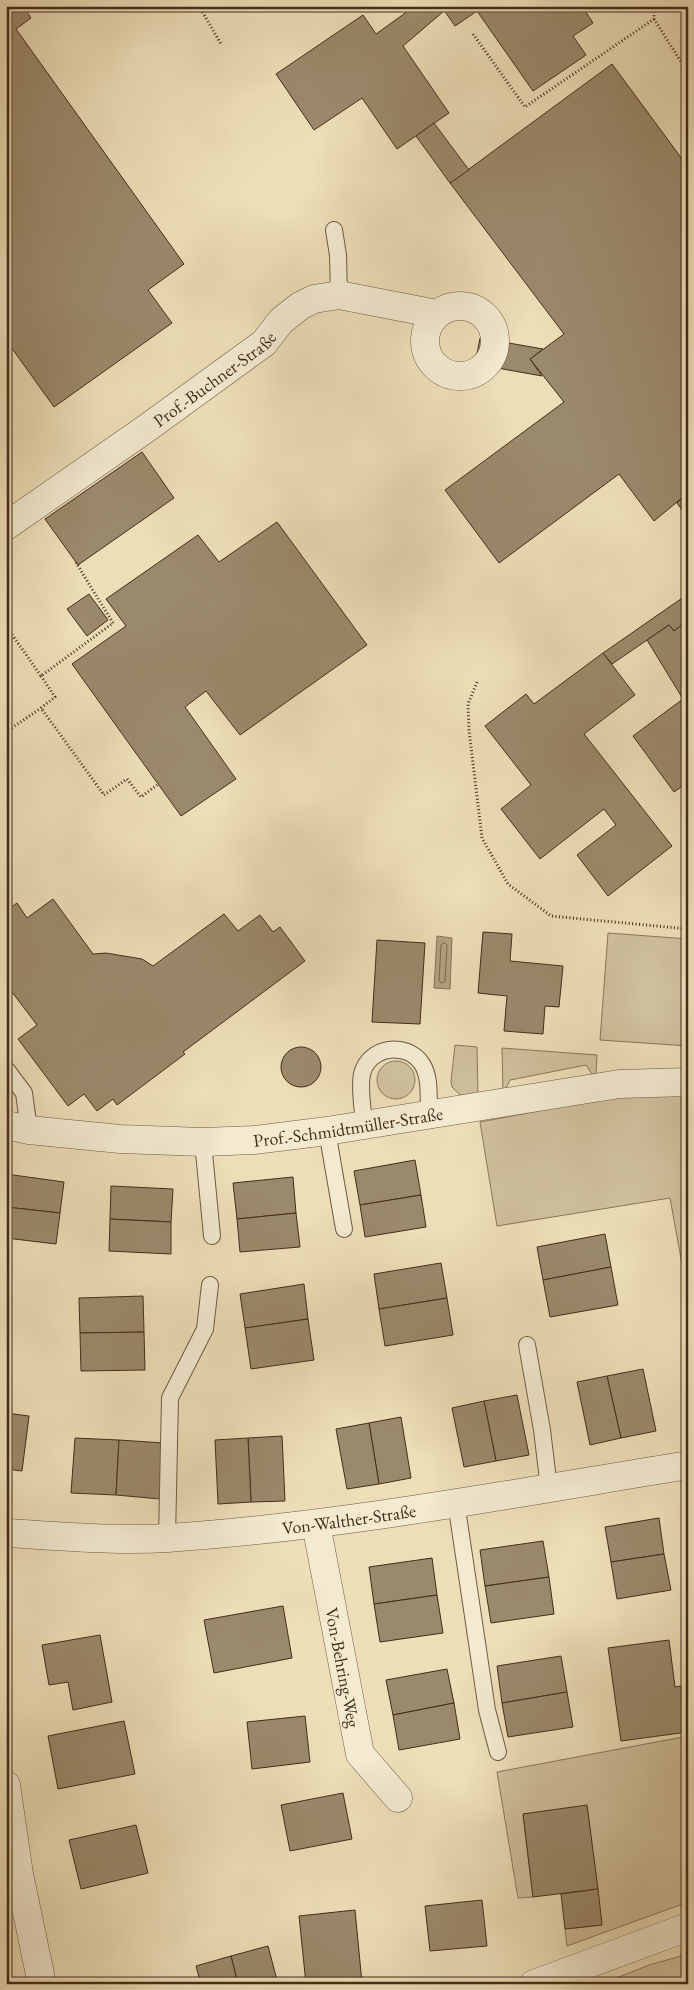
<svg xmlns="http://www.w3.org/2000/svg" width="694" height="1990" viewBox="0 0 694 1990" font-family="'EB Garamond',serif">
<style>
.green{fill:#d0c09d;stroke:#89765c}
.water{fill:#b3a282;stroke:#867358}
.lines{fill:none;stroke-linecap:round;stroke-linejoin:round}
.shore{stroke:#7a684e;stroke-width:1}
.building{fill:#9b896c;stroke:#422d1a}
.service-casing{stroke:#6d5942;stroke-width:18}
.minor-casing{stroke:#6d5942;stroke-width:29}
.path{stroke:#422d1a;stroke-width:3;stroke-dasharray:1 2.5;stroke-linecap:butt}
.service{stroke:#f3ead1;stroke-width:16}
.minor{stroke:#f3ead1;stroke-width:28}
.labels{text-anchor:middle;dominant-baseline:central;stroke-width:4;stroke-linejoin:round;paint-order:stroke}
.street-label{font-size:18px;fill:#422d1a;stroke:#f3ead1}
</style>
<rect width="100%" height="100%" fill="#eddeb8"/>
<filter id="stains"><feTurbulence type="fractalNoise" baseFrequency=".004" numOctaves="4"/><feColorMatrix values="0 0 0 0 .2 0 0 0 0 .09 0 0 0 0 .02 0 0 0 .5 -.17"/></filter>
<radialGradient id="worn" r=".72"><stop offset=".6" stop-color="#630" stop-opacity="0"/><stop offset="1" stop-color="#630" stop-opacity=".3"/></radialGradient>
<g class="green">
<path d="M608 933 688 939V1046L600 1040Z"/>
<path d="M455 1045 477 1047 478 1095H460L452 1087 451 1081Z"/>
<path d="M502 1048 597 1055 596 1074H592L586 1065 510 1080 505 1091 503 1092Z"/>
<circle cx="396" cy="1080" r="19"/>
<path d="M635 1093 688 1094V1297L670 1198 497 1226 480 1122Z"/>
<path d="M688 1736V1902L567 1946 565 1929 602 1925 587 1806 523 1814 533 1897 518 1898 497 1772Z"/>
<path d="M688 1954V1984H601L649 1965Z"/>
</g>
<path class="water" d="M437 936 452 938 450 989 434 988Z"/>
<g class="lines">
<path class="shore" d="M445 943 447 945 445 981 442 983 439 981 441 945Z"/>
</g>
<g class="building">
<path d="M6 6H23L31 18 16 29 184 264 148 290 172 323 54 407 6 340Z"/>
<path d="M415 6H441L444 11 403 46 449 113 397 149 362 98 314 130 276 74 363 15 376 34Z"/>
<path d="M441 6H582L593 23 573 36 586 55 533 91 477 11 455 26Z"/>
<path d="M612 64 688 167V493L654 521 619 474 499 563 445 490 564 402 530 359 564 334 450 183Z"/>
<path d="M434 123 469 170 450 183 416 136Z"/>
<path d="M480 338 543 349 530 359 542 376 475 364Z"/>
<path d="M142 452 174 498 78 565 45 519Z"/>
<path d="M687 493H688V518L677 503Z"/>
<path d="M277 522 367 645 240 735 206 691 185 707 236 779 181 816 72 664 126 626 106 599 198 535 219 562Z"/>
<path d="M89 594 108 620 87 636 67 609Z"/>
<path d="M688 594V613L684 616 687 621 674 631 669 625 612 664 603 653Z"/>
<path d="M688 620V782L674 792 633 736 683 699 647 640 669 625 674 631Z"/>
<path d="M603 653 635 695 584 734 672 846 608 896 577 855 616 825 604 809 540 859 501 809 531 785 485 726 526 694 534 704Z"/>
<path d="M53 899 93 954 106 953 142 959 153 966 224 914 238 931 260 915 273 932 280 927 305 961 183 1052 185 1054 117 1105 113 1099 97 1111 84 1094 68 1106 18 1039 37 1025 6 984V911L17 903 27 918Z"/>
<path d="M483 932 512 934 510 961 563 966 559 1007 545 1006 543 1034 504 1031 507 996 478 993Z"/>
<path d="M377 940 425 943 420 1024 372 1022Z"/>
<circle cx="301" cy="1067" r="20"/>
<path d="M415 1160 421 1195 360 1205 354 1171Z"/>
<path d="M6 1174 64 1182 60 1213 6 1207Z"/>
<path d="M293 1177 296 1213 237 1219 233 1183Z"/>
<path d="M111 1186 173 1189 171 1222 110 1219Z"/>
<path d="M421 1195 426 1227 365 1237 360 1205Z"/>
<path d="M6 1207 60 1213 56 1244 6 1238Z"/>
<path d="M296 1213 300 1247 240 1252 237 1219Z"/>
<path d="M110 1219 171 1222V1254L109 1251Z"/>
<path d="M605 1234 611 1267 543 1280 537 1247Z"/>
<path d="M441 1263 447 1298 379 1309 374 1274Z"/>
<path d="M611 1267 618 1305 550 1317 543 1280Z"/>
<path d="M304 1284 308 1319 245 1328 240 1294Z"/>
<path d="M143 1296 144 1332 80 1333 79 1298Z"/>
<path d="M447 1298 453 1335 385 1346 379 1309Z"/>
<path d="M308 1319 314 1360 251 1369 245 1328Z"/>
<path d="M144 1332 145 1370 81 1371 80 1333Z"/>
<path d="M643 1369 656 1431 621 1438 607 1376Z"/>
<path d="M607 1376 621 1438 590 1445 577 1382Z"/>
<path d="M517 1395 529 1455 496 1461 484 1401Z"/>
<path d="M484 1401 496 1461 464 1467 452 1408Z"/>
<path d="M6 1413 29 1416 22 1471 6 1469Z"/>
<path d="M401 1417 411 1478 379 1484 369 1423Z"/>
<path d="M369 1423 379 1484 347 1489 336 1429Z"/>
<path d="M282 1436 285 1501 251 1502 248 1438Z"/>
<path d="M75 1438 119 1440 116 1495 71 1493Z"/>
<path d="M248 1438 251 1502 218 1504 215 1440Z"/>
<path d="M119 1440 164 1443 160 1499 116 1495Z"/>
<path d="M659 1518 664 1554 611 1562 605 1527Z"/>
<path d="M543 1541 549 1577 485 1586 480 1550Z"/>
<path d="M664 1554 671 1590 617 1599 611 1562Z"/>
<path d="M432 1558 437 1595 374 1604 369 1567Z"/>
<path d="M549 1577 554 1614 491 1623 485 1586Z"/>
<path d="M437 1595 443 1633 380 1642 374 1604Z"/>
<path d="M283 1606 292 1658 214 1673 204 1620Z"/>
<path d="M100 1635 112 1702 73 1710 68 1682 49 1685 42 1645Z"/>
<path d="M669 1640 675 1687 688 1685V1732L621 1741 608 1648Z"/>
<path d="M561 1656 567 1692 502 1703 497 1666Z"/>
<path d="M447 1669 454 1703 393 1715 386 1680Z"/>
<path d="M567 1692 573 1727 508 1737 502 1703Z"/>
<path d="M454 1703 460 1739 399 1750 393 1715Z"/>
<path d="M305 1716 310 1762 252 1769 247 1722Z"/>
<path d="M124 1721 135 1774 58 1789 48 1736Z"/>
<path d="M343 1793 352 1839 290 1851 281 1805Z"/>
<path d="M587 1805 598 1889 533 1897 523 1814Z"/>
<path d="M136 1825 148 1873 81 1889 69 1840Z"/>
<path d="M598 1889 602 1925 565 1929 561 1894Z"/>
<path d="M482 1900 487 1946 430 1951 425 1906Z"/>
<path d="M355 1910 362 1983 306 1984 299 1916Z"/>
<path d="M268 1946 278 1984H238L231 1956Z"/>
<path d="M231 1956 238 1984H201L196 1966Z"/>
</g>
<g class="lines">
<g class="service-casing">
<g id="service">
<path d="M334 230 338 255 339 295"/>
<path d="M6 1069 24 1093 29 1130"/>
<path d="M364 1124C363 1108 359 1089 362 1074 369 1046 407 1041 422 1064 431 1078 428 1098 429 1113"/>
<path d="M327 1131 344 1229"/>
<path d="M203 1142 212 1236"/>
<path d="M527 1345 542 1430 549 1488"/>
<path d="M456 1502 487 1710 498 1752"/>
<path d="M167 1538 170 1398 205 1329 210 1285"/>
</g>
</g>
<g class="minor-casing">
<g id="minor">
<circle cx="460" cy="341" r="35"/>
<path id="s1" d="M6 526 147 428 264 343 281 321 300 306 314 299 339 295 437 314"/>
<path id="s2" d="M6 1125 29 1130 120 1139 203 1142 254 1140 327 1131 619 1084 688 1082"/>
<path id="s3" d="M316 1524 360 1754 398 1798"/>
<path id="s4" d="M6 1533C60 1536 115 1541 168 1538 343 1526 516 1493 688 1465"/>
<path d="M6 1785 19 1874 42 1984"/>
<path d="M534 1984 688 1927"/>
</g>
</g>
<g class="path">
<path d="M199 6 221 44"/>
<path d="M654 19 688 73"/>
<path d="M473 34 525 107 654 19V6"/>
<path d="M6 626 41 676 113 623 75 561"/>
<path d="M41 676 55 697 41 708 104 795 127 779 141 797 157 785"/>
<path d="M477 682 468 704 469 730 482 838 508 884 551 916 688 929"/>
<path d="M6 732 41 708"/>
</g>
<use href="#service" class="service"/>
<use href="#minor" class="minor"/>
</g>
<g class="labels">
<g class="street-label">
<text stroke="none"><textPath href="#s1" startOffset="255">Prof.-Buchner-Straße</textPath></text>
<text stroke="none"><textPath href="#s2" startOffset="344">Prof.-Schmidtmüller-Straße</textPath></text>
<text stroke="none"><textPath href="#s4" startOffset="344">Von-Walther-Straße</textPath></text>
<text stroke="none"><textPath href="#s3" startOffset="146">Von-Behring-Weg</textPath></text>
</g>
</g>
<rect width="694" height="1990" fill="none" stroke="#eddeb8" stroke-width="25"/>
<rect x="8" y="8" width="679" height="1975" fill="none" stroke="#422d1a" stroke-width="2.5"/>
<rect x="12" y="12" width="669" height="1965" fill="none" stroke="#422d1a"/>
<rect width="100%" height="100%" filter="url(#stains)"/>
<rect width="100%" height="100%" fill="url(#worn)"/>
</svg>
